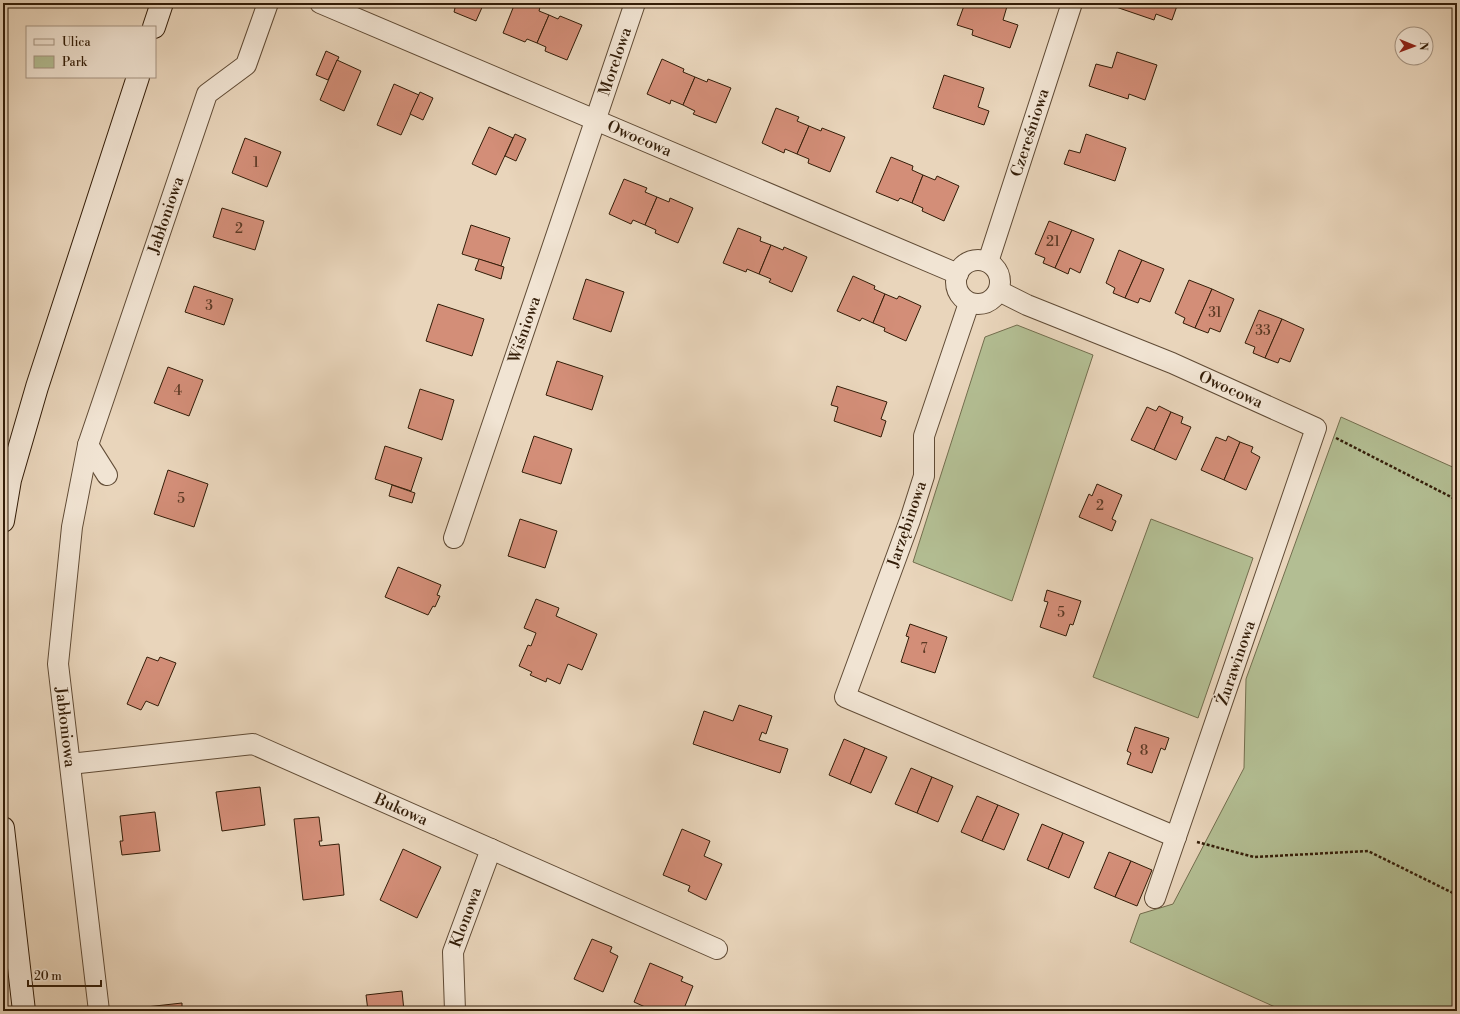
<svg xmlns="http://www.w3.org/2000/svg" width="1460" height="1014" viewBox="0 0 1460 1014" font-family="'Libre Bodoni',serif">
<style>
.green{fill:#b3be93;stroke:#736e4e}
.building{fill:#d38e78;stroke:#331d08}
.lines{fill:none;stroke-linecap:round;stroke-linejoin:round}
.minor-casing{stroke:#604b35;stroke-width:22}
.secondary-casing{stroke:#331d08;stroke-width:24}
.path{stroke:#331d08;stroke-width:2.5;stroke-dasharray:3 2;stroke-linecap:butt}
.minor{stroke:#f1e4d3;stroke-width:20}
.secondary{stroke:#f1e4d3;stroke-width:22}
.labels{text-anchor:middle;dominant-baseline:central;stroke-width:3;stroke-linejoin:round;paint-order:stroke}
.number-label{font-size:14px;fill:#5b3924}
.street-label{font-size:16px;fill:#331d08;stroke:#f1e4d3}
</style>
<rect width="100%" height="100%" fill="#e9d5bb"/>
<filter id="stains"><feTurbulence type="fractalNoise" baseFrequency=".005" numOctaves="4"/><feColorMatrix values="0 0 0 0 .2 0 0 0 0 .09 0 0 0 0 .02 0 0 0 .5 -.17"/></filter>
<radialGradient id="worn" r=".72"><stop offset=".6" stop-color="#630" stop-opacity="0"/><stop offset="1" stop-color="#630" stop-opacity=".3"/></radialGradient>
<g class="green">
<path d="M1017 325 1093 355 1012 601 913 562 985 337Z"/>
<path d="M1341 417 1457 469V1011H1284L1130 942 1140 914 1173 904 1244 768 1246 679Z"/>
<path d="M1151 519 1253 558 1198 718 1093 677Z"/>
</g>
<g class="building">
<path d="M446 3H484L476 21 454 12 455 8 445 4Z"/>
<path d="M515 3H530L540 7 539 11 549 15 537 43 527 39 525 42 503 33Z"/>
<path d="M965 3H1008L1003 20 1018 25 1010 48 972 35 973 30 957 25Z"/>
<path d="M1117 3H1178L1172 20 1156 14 1154 20 1116 7Z"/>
<path d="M549 15 558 19 560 16 582 25 567 60 545 51 546 47 537 43Z"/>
<path d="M326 51 339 57 328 80 316 75Z"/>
<path d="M1117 52 1157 65 1145 100 1129 94 1128 99 1089 86 1096 64 1112 68Z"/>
<path d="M662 59 684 69 683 72 695 77 683 105 671 100 670 104 647 94Z"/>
<path d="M337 60 361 71 344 111 320 100Z"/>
<path d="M944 75 984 88 978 107 989 111 984 125 933 108Z"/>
<path d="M695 77 707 82 708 79 731 88 716 123 693 114 695 111 683 105Z"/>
<path d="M394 84 419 95 401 135 377 125Z"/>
<path d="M420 92 433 98 423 120 410 114Z"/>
<path d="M776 108 799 117 797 121 809 126 797 154 785 149 784 153 762 143Z"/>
<path d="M809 126 821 131 822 128 845 137 830 172 808 163 809 159 797 154Z"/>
<path d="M489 127 513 138 496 175 472 164Z"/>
<path d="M515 134 526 139 516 161 505 156Z"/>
<path d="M1086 134 1126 148 1115 181 1064 164 1069 150 1080 153Z"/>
<path d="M245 138 281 152 267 187 232 173Z"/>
<path d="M891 157 913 166 912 170 923 175 912 203 900 198 898 201 876 192Z"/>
<path d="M923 175 935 180 937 176 959 186 944 221 922 211 923 208 912 203Z"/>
<path d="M624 179 647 188 645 192 657 197 645 225 633 220 631 224 609 214Z"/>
<path d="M657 197 669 202 670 198 693 208 678 243 655 233 656 230 645 225Z"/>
<path d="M222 208 264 221 255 250 213 237Z"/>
<path d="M1049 221 1072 230 1055 268 1043 263 1045 258 1035 254Z"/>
<path d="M471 225 510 238 501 266 462 254Z"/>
<path d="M738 228 761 237 760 241 771 245 759 274 747 269 746 272 723 263Z"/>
<path d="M1072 230 1094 239 1080 273 1070 268 1068 274 1055 268Z"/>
<path d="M771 245 783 250 784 247 807 257 792 292 769 282 771 279 759 274Z"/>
<path d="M1119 250 1142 260 1125 298 1113 293 1115 288 1106 283Z"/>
<path d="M479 259 504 267 501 279 475 270Z"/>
<path d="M1142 260 1164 269 1150 302 1140 298 1138 303 1125 298Z"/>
<path d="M853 276 875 286 874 289 885 294 873 323 862 318 860 321 837 311Z"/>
<path d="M586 279 624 292 611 332 573 319Z"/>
<path d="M1189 280 1212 289 1195 328 1183 323 1185 318 1175 313Z"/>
<path d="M194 286 233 299 224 325 185 312Z"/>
<path d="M1212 289 1234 299 1220 332 1210 328 1208 333 1195 328Z"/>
<path d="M885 294 897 299 899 296 921 306 906 341 884 331 885 328 873 323Z"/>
<path d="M438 304 484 319 472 356 426 341Z"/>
<path d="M1259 310 1282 319 1265 358 1253 353 1255 347 1245 343Z"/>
<path d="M1282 319 1304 329 1290 362 1280 358 1278 363 1265 358Z"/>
<path d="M557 361 603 376 592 410 546 395Z"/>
<path d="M168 367 203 380 189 416 154 403Z"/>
<path d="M837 386 887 402 881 419 886 421 881 437 834 421 838 407 831 405Z"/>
<path d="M420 389 454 400 442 440 408 428Z"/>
<path d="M1159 406 1171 412 1154 450 1131 440 1147 407 1156 411Z"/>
<path d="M1171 412 1183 417 1181 423 1191 427 1176 460 1154 450Z"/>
<path d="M534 436 572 449 561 484 522 472Z"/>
<path d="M1228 436 1240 442 1224 480 1201 470 1216 437 1226 441Z"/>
<path d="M1240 442 1253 447 1251 452 1260 457 1246 490 1224 480Z"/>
<path d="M385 446 422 458 411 491 375 479Z"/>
<path d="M168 470 208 484 194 527 154 514Z"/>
<path d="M1097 484 1122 495 1112 519 1116 521 1112 531 1079 517 1089 494 1092 496Z"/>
<path d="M392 485 415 493 412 503 389 496Z"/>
<path d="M520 519 557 531 545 568 508 556Z"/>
<path d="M398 567 441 585 437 595 440 596 435 607 433 606 428 615 385 597Z"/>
<path d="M1047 590 1081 601 1073 625 1070 624 1066 636 1040 627 1048 602 1044 601Z"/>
<path d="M536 599 559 608 556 616 597 634 582 670 568 664 560 684 547 678 546 682 530 675 532 672 519 666 528 645 531 646 536 633 524 628Z"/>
<path d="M910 624 947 637 935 673 901 662 909 637 906 636Z"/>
<path d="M147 657 158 661 160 657 176 663 158 706 146 701 141 710 127 704Z"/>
<path d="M739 705 772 716 766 734 762 732 759 740 788 749 780 773 693 744 704 711 733 721Z"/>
<path d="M1135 727 1169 738 1165 750 1161 748 1152 773 1127 764 1131 753 1127 751Z"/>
<path d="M844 739 865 748 850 784 829 775Z"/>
<path d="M865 748 887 757 871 793 850 784Z"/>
<path d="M911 768 932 777 917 813 895 804Z"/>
<path d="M932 777 953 786 938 822 917 813Z"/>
<path d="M260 787 265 825 222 831 216 792Z"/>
<path d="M977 796 998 805 982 841 961 832Z"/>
<path d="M998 805 1019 814 1004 850 982 841Z"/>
<path d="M155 812 160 851 122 855 120 841H123L120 816Z"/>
<path d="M319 817 322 841H319L320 846 339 844 344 895 303 900 294 819Z"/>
<path d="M1042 824 1063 833 1048 869 1027 860Z"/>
<path d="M682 829 710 841 704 856 722 864 706 900 688 891 690 886 663 875Z"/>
<path d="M1063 833 1084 842 1069 878 1048 869Z"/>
<path d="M403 849 441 867 417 918 380 900Z"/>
<path d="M1109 852 1131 861 1115 897 1094 888Z"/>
<path d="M1131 861 1152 870 1137 906 1115 897Z"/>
<path d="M592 939 612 947 610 952 618 956 603 992 574 979Z"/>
<path d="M650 963 683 977 681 981 693 986 683 1011H673L669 1009V1011H654L634 1002Z"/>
<path d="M402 991 404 1011H368L366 995Z"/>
<path d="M182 1003V1011H146V1007Z"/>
</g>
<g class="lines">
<g class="minor-casing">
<g id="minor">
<path id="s1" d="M320 3 958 274"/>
<circle cx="978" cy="282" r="22"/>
<path id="s2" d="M988 262 1072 3"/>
<path id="s3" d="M999 291 1027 305 1172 363 1316 428 1155 898"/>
<path d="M969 303 924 436V476L910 520 845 697 1176 837"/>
<path id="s4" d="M88 445 72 527 58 664 99 1011"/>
<path id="s5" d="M107 475 88 445 207 94 246 65 268 3"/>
<path id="s6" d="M454 538 635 3"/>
<path id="s7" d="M70 764 253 744 717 949"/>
<path id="s8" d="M455 1011 453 952 491 849"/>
</g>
</g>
<g class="secondary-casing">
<g id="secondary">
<path d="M154 27 162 3"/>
<path d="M3 521 10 480 37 387 138 77"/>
<path d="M3 828 24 1011"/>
</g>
</g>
<g class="path">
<path d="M1336 438 1457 500"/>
<path d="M1197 842 1254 857 1368 851 1457 895"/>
</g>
<use href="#minor" class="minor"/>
<use href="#secondary" class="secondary"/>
</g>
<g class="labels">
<g class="number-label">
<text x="256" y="163">1</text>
<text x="239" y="229">2</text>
<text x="1053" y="242">21</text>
<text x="209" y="306">3</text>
<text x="1215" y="313">31</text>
<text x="1263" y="331">33</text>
<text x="178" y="391">4</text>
<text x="181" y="499">5</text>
<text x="1100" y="506">2</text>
<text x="1061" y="613">5</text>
<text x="924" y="649">7</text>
<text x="1144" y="751">8</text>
</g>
<g class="street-label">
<text stroke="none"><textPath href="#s6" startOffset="503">Morelowa</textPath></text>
<text stroke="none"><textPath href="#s2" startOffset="136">Czereśniowa</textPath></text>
<text stroke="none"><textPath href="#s1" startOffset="347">Owocowa</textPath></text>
<text stroke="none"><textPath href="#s5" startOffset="278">Jabłoniowa</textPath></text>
<text stroke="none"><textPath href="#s6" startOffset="220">Wiśniowa</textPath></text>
<text stroke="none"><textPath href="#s3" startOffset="252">Owocowa</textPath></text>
<text transform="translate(907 524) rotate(-71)">Jarzębinowa</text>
<text transform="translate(1236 663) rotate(-71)">Żurawinowa</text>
<text stroke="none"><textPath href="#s4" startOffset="285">Jabłoniowa</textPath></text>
<text stroke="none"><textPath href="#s7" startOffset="346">Bukowa</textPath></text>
<text stroke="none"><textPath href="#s8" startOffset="96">Klonowa</textPath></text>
</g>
</g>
<rect width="1460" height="1014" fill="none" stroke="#e9d5bb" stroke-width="16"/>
<rect x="4" y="4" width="1452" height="1006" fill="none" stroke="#331d08" stroke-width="2"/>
<rect x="8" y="8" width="1444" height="998" fill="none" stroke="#331d08"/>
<rect x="26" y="26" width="130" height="52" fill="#f1e4d3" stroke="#a59482"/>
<rect x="34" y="39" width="20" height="6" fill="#f1e4d3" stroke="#a59482"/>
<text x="62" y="46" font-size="12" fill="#331d08">Ulica</text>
<rect x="34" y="56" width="20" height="12" fill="#b3be93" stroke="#a59482"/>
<text x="62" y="66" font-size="12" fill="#331d08">Park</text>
<g transform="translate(1414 46) rotate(91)"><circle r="19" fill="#f1e4d3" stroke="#a59482"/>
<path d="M0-3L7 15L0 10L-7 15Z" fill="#8f2418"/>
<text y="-6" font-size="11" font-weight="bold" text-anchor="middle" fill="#331d08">N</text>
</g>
<path d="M28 980v6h73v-6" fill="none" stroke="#331d08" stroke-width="2"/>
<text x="34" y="980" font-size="12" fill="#331d08" stroke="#f1e4d3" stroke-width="3" paint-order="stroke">20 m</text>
<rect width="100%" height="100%" filter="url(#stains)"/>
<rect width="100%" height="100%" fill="url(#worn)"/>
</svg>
